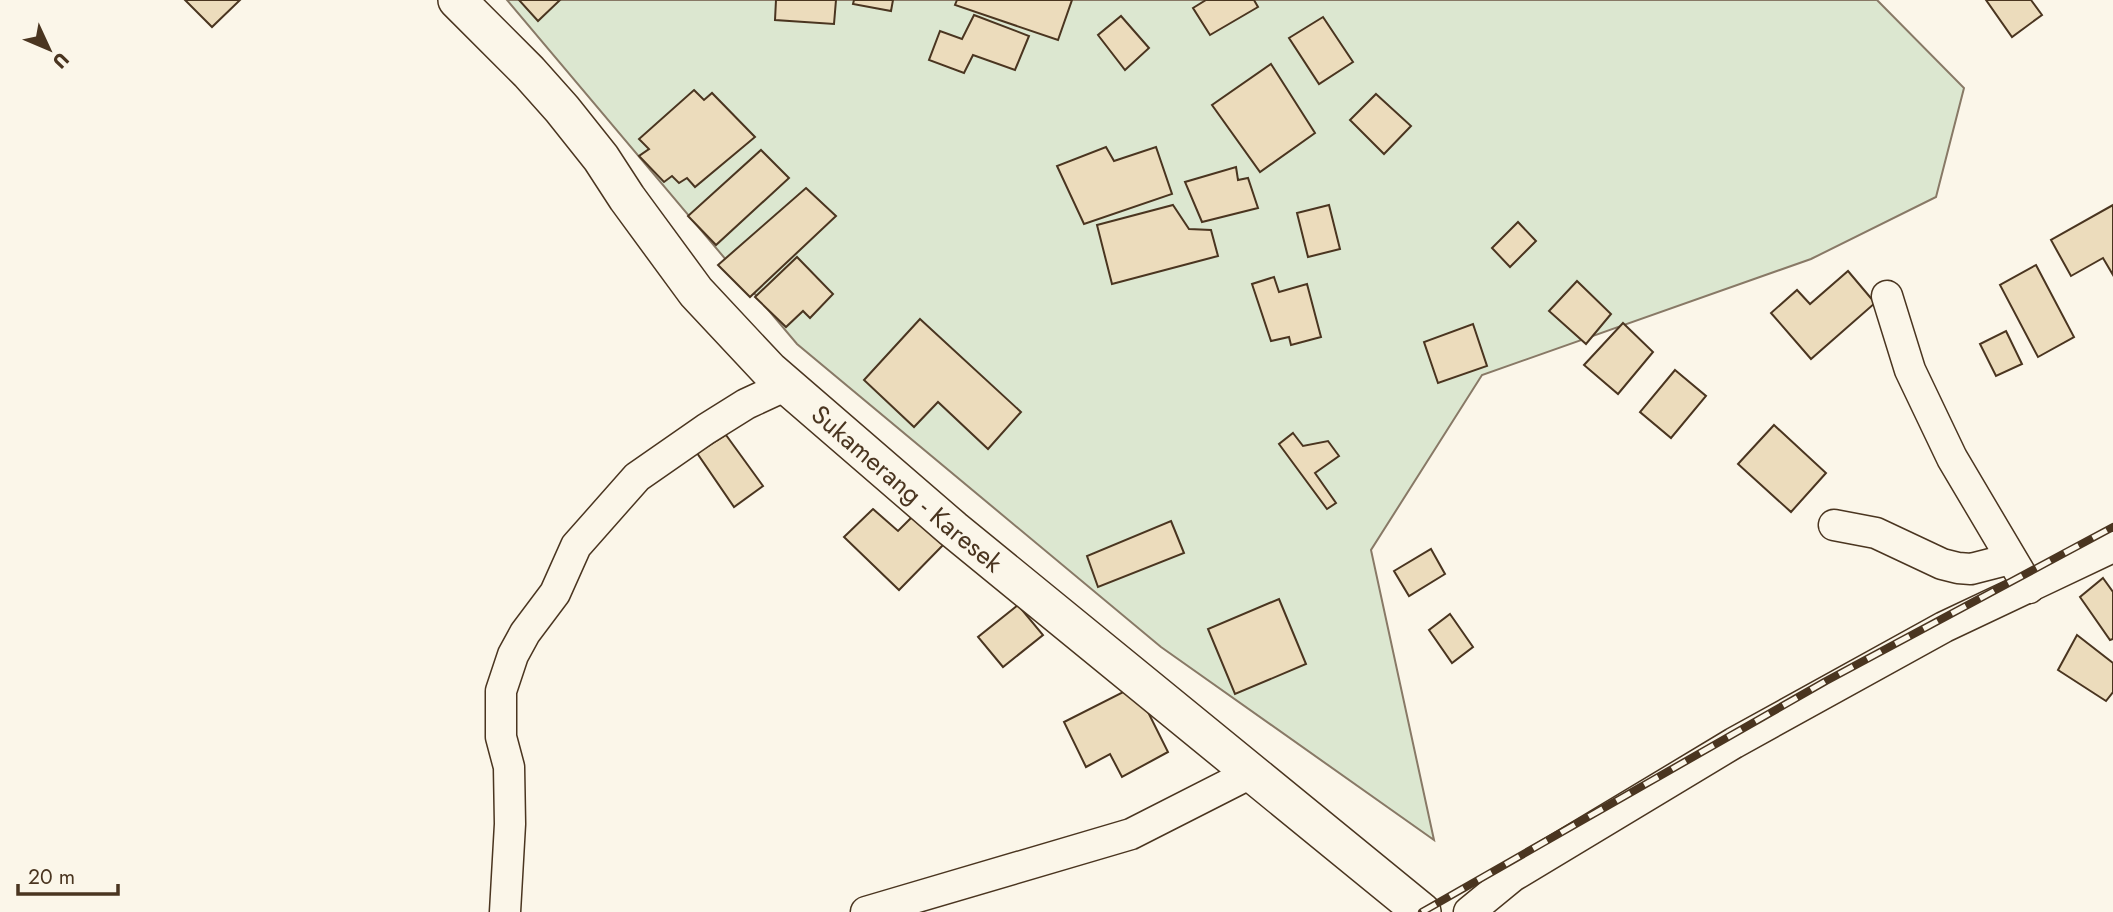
<svg xmlns="http://www.w3.org/2000/svg" width="2113" height="912" viewBox="0 0 2113 912" font-family="Jost,sans-serif">
<style>
.green{fill:#dce7d0;stroke:#887966;stroke-width:2}
.building{fill:#ecdcbc;stroke:#4a3520;stroke-width:2}
.lines{fill:none;stroke-linecap:round;stroke-linejoin:round}
.minor-casing{stroke:#4a3520;stroke-width:33}
.tertiary-casing{stroke:#4a3520;stroke-width:40}
.minor{stroke:#fbf6e9;stroke-width:30}
.tertiary{stroke:#fbf6e9;stroke-width:37}
.rail-casing{stroke:#4a3520;stroke-width:8}
.rail{stroke:#fbf6e9;stroke-width:5;stroke-dasharray:16;stroke-linecap:butt}
.labels{text-anchor:middle;dominant-baseline:central;stroke-width:5;stroke-linejoin:round;paint-order:stroke}
.street-label{font-size:26px;fill:#4a3520;stroke:#fbf6e9}
</style>
<rect width="100%" height="100%" fill="#fbf6e9"/>
<path class="green" d="M507 0H1877L1964 88 1936 197 1811 259 1482 375 1371 550 1434 840 1161 647 797 344Z"/>
<g class="building">
<path d="M185 0H240L212 27Z"/>
<path d="M519 0H560L538 21Z"/>
<path d="M776 0H836L834 24 775 20Z"/>
<path d="M854 0H893L891 11 853 4Z"/>
<path d="M957 0H1072L1058 40 955 5Z"/>
<path d="M1206 0H1254L1258 7 1210 35 1193 8Z"/>
<path d="M1986 0H2031L2042 15 2012 37Z"/>
<path d="M974 15 1029 36 1015 70 973 55 964 73 929 60 940 31 962 39Z"/>
<path d="M1121 16 1149 48 1125 70 1098 35Z"/>
<path d="M1323 17 1353 62 1319 84 1289 38Z"/>
<path d="M1271 64 1315 133 1260 172 1212 105Z"/>
<path d="M694 90 704 100 712 93 755 137 695 187 687 178 679 183 672 176 664 182 639 156 649 149 639 139Z"/>
<path d="M1376 94 1411 126 1384 154 1350 120Z"/>
<path d="M1106 147 1114 161 1156 147 1172 194 1084 224 1057 166Z"/>
<path d="M761 150 789 178 716 245 688 216Z"/>
<path d="M1236 167 1238 180 1248 178 1258 208 1202 222 1185 182Z"/>
<path d="M806 188 836 216 750 297 718 265Z"/>
<path d="M1173 205 1189 229 1211 230 1218 256 1112 284 1097 225Z"/>
<path d="M1329 205 1340 249 1308 257 1297 213Z"/>
<path d="M2113 205V275L2103 258 2071 276 2051 240Z"/>
<path d="M1518 222 1536 241 1510 267 1492 248Z"/>
<path d="M797 257 833 294 810 318 803 311 786 327 755 297Z"/>
<path d="M2036 265 2074 337 2038 357 2000 285Z"/>
<path d="M1848 271 1875 303 1811 359 1771 313 1797 290 1810 304Z"/>
<path d="M1274 277 1279 292 1307 284 1321 337 1291 345 1289 337 1271 341 1252 284Z"/>
<path d="M1577 281 1611 314 1586 344 1549 311Z"/>
<path d="M920 319 1021 412 988 449 938 402 914 427 864 380Z"/>
<path d="M1623 323 1653 352 1618 394 1584 365Z"/>
<path d="M1473 324 1487 366 1438 383 1424 342Z"/>
<path d="M2006 331 2022 364 1996 376 1980 344Z"/>
<path d="M1675 370 1706 396 1671 438 1640 412Z"/>
<path d="M1774 425 1826 473 1791 512 1738 464Z"/>
<path d="M1293 433 1303 446 1328 441 1339 456 1315 473 1336 503 1327 509 1279 444Z"/>
<path d="M726 435 763 486 734 507 697 453Z"/>
<path d="M873 509 898 531 914 515 945 543 899 590 844 537Z"/>
<path d="M1171 521 1184 553 1098 587 1087 556Z"/>
<path d="M1431 549 1445 574 1409 596 1394 571Z"/>
<path d="M2103 578 2113 592V639L2110 640 2080 597Z"/>
<path d="M1279 599 1306 664 1235 694 1208 629Z"/>
<path d="M1018 605 1043 635 1003 667 978 637Z"/>
<path d="M1450 614 1473 647 1452 663 1429 630Z"/>
<path d="M2077 635 2113 663V692L2106 701 2058 670Z"/>
<path d="M1135 686 1168 752 1122 777 1110 754 1086 767 1064 722Z"/>
</g>
<g class="lines">
<g class="minor-casing">
<g id="minor">
<path d="M1887 296 1910 370 1952 458 2029 588"/>
<path d="M1834 525 1876 533 1942 564 1958 568 1971 569 2010 559"/>
<path d="M505 912 510 824 509 767 501 737V691L513 655 525 633 555 593 576 546 637 477 706 429 746 404 787 385"/>
<path d="M866 912 1131 834 1253 772"/>
<path d="M1469 912 1513 876 1734 743 1944 627 2113 547"/>
</g>
</g>
<g class="tertiary-casing">
<g id="tertiary">
<path id="s1" d="M457 0 529 72 562 109 601 158 627 198 696 292 769 370 953 529 1422 912"/>
</g>
</g>
<use href="#minor" class="minor"/>
<use href="#tertiary" class="tertiary"/>
<g class="rail-casing">
<path id="rail" d="M1422 912 1826 681 2113 527"/>
</g>
<use href="#rail" class="rail"/>
</g>
<g class="labels">
<g class="street-label">
<text stroke="none"><textPath href="#s1" startOffset="667">Sukamerang - Karesek</textPath></text>
</g>
</g>
<g transform="translate(49 49) rotate(134)" stroke="#fbf6e9" stroke-width="5" paint-order="stroke">
<path d="M0-5L12 26L0 18L-12 26Z" fill="#4a3520"/>
<text y="-10" font-size="19" font-weight="bold" text-anchor="middle" fill="#4a3520">U</text>
</g>
<path d="M18 884v10h100v-10" fill="none" stroke="#4a3520" stroke-width="3.5"/>
<text x="28" y="884" font-size="21" fill="#4a3520" stroke="#fbf6e9" stroke-width="5" paint-order="stroke">20 m</text>
</svg>
